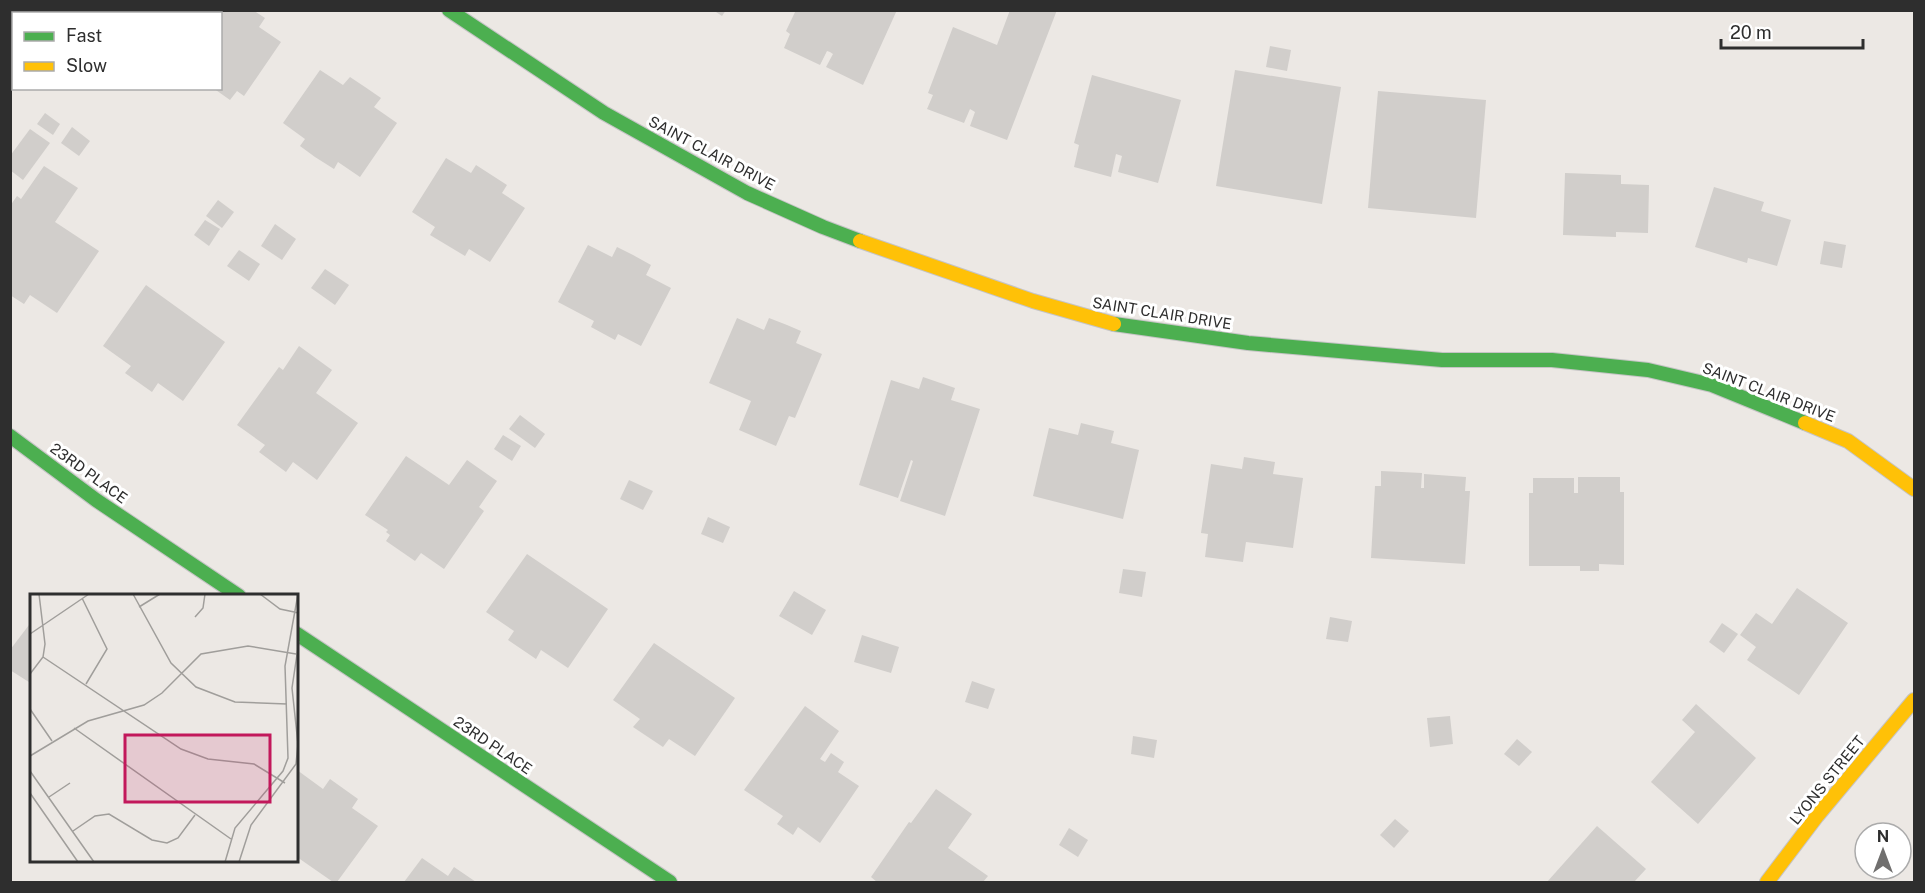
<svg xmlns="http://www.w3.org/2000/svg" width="1925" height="893" viewBox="0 0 1925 893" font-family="'Public Sans',sans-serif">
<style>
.building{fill:#d1cecb}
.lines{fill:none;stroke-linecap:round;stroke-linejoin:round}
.fast-casing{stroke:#c5c4c5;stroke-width:16}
.slow-casing{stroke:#c5c4c5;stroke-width:16}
.fast{stroke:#4caf50;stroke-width:14}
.slow{stroke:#ffc107;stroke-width:14}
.labels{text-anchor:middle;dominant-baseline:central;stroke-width:6;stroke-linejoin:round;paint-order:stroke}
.street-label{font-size:15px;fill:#2e2e2e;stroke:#fff}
.inset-road{fill:none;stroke:#a09e9b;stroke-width:1.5}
.view{fill:#c2185b;fill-opacity:0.15;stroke:#c2185b;stroke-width:3}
.inset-edge{fill:none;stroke:#2e2e2e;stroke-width:3}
</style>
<rect width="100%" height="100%" fill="#ece8e4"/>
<g class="building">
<path d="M189 10H253L265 18 259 27 281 42 244 96 237 91 230 100 213 88H220V14H187Z"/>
<path d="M713 10H726L722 16Z"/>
<path d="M796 10H897L863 85 826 67 833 54 830 52 827 51 820 65 784 48 790 34 786 31Z"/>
<path d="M1010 10H1057L1007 140 970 126 975 112 970 109 964 123 927 109 933 95 928 93 953 27 997 45Z"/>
<path d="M1270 46 1291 50 1287 71 1266 67Z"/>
<path d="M320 70 343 85 350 77 365 87 381 98 374 107 397 123 360 177 338 162 334 169 315 157 300 146 305 139 283 123Z"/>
<path d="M1235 70 1341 87 1322 204 1216 186Z"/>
<path d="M1092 75 1181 100 1158 183 1118 172 1122 156 1116 154 1111 177 1074 167 1079 145 1074 143Z"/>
<path d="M1378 91 1486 100 1476 218 1368 208Z"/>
<path d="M45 113 60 124 53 135 37 124Z"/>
<path d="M72 127 90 141 79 156 61 143Z"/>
<path d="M30 129 50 143 23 180 10 170V156Z"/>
<path d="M446 158 471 173 476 165 507 185 502 193 525 208 490 262 469 249 465 256 430 235 435 227 412 212Z"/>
<path d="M44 166 78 188 55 222 99 251 57 313 30 295 24 304 10 295V206L17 196 21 199Z"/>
<path d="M1565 173 1621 175V184L1649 185 1648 233 1616 232V237L1563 235Z"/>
<path d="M1714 187 1764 202 1761 211 1791 220 1777 266 1748 258 1747 263 1695 247Z"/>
<path d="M218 200 234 212 222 228 206 216Z"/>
<path d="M205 220 220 229 209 246 194 235Z"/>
<path d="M275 224 296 239 282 260 261 246Z"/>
<path d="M1824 241 1846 245 1842 268 1820 264Z"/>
<path d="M588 245 612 257 617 247 633 255 651 265 646 275 671 288 641 346 618 334 615 340 591 327 594 321 558 302Z"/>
<path d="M239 250 260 264 249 281 227 266Z"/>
<path d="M325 269 349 285 335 305 311 288Z"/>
<path d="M146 285 225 342 183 401 158 383 152 392 125 373 131 366 103 346Z"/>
<path d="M737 318 764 330 769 318 787 325 801 331 796 343 822 354 795 418 789 416 776 446 739 430 751 401 709 383Z"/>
<path d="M299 346 332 370 316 393 358 423 317 480 293 462 286 472 259 452 265 445 237 425 279 367 283 370Z"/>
<path d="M923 377 955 388 951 400 980 409 945 516 900 501 913 461 911 460 898 498 859 485 891 380 919 389Z"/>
<path d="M520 415 545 434 535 448 509 429Z"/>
<path d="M1081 423 1114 431 1111 443 1139 450 1123 519 1033 496 1049 428 1078 435Z"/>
<path d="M503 435 521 446 512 461 494 449Z"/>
<path d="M406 456 449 485 467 460 497 481 479 507 484 511 444 569 421 553 415 561 386 541 390 535 386 532 388 530 365 515Z"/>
<path d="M1244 457 1275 462 1273 474 1303 478 1293 548 1246 542 1243 562 1205 557 1208 534 1201 533 1211 464 1242 469Z"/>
<path d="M1381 471 1422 473 1421 488H1424V474L1466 477 1465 491H1470L1465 564 1371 558 1375 486H1381Z"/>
<path d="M1578 477H1620V492H1624V565L1599 564V571H1580V566H1529V493H1533V478H1574V493H1578Z"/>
<path d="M629 480 653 491 643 510 620 499Z"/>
<path d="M708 517 730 527 723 543 701 534Z"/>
<path d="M527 554 608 609 568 668 541 650 536 659 508 640 514 631 486 612Z"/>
<path d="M1123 569 1146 572 1142 597 1119 593Z"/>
<path d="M1797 588 1848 623 1799 695 1747 660 1756 647 1740 635 1756 613 1772 624Z"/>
<path d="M794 591 826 610 812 635 779 616Z"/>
<path d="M1330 617 1352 621 1348 642 1326 639Z"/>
<path d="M32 621V684L10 670V650Z"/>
<path d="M1722 623 1738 634 1724 653 1709 642Z"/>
<path d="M862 635 899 647 891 673 854 662Z"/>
<path d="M654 643 735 698 695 756 669 739 663 747 633 727 640 719 613 700Z"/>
<path d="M972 681 995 689 988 709 965 702Z"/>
<path d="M1696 704 1756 758 1698 824 1651 782 1695 732 1682 720Z"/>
<path d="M805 706 839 731 820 759 825 762 831 753 844 762 838 772 859 786 820 843 798 827 793 835 777 824 783 816 744 790Z"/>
<path d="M1450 716 1453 744 1430 747 1427 718Z"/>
<path d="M1133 736 1157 740 1154 758 1131 754Z"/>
<path d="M1517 739 1532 752 1519 766 1504 754Z"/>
<path d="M297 770 323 789 330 779 358 799 352 808 378 826 337 882H333L297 857Z"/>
<path d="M936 789 972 814 948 848 988 876 983 882H877L871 877 909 822 911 823Z"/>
<path d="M1395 819 1409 831 1394 848 1380 835Z"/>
<path d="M1597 826 1646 869 1634 882H1547Z"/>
<path d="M1069 828 1088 840 1078 857 1059 845Z"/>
<path d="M422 858 448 876 454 867 476 882H404Z"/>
</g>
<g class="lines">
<g class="fast-casing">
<g id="fast">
<path d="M449 10 604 113 747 193 823 227 860 241"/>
<path d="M1114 324 1248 343 1442 360H1552L1648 370 1712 385 1805 423"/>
<path d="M10 436 96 500 239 596"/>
<path d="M297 634 670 882"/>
</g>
</g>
<g class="slow-casing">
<g id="slow">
<path d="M860 241 1033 301 1114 324"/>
<path d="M1805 423 1848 441 1914 489"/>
<path d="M1767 882 1817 816 1914 700"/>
</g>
</g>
<use href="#fast" class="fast"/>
<use href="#slow" class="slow"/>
</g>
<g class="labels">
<g class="street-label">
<text transform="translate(712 153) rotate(28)">SAINT CLAIR DRIVE</text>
<text transform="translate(1162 313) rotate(9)">SAINT CLAIR DRIVE</text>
<text transform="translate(1769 392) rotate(21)">SAINT CLAIR DRIVE</text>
<text transform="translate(89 473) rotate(36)">23RD PLACE</text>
<text transform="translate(493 745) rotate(34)">23RD PLACE</text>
<text transform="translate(1827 780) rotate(-51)">LYONS STREET</text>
</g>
</g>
<g transform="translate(30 594)">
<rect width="268" height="268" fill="#ece8e4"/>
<path class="inset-road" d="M103 0 141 69 166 93 205 108 257 110M230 0 250 15 269 19M52 4 77 55 56 90M109 13 130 0M165 23 173 14 175 0M0 40 59 0M13 63 151 155 178 165 224 170 255 189M0 80 13 63 15 50 9 0M0 115 22 147M44 134 201 245M0 162 58 127 114 111 132 99 171 60 218 52 266 60M0 177 64 268M0 199 48 268M19 203 40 189M43 237 65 222 79 220 122 246 137 249 148 244 165 221M195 268 205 234 253 177 258 164 255 72 268 0M209 268 221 231 266 170 268 150 262 94 269 47"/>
<path class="view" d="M95 141H240V208H95Z"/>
<rect width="268" height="268" class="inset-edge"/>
</g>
<rect width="1925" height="893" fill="none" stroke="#2e2e2e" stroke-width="24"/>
<rect x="12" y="12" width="210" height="78" fill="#ffffff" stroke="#ababab" stroke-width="1.5"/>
<rect x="24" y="32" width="30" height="9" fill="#4caf50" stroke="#ababab" stroke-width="1.5"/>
<text x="66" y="42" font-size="18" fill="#2e2e2e">Fast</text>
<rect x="24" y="62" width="30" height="9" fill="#ffc107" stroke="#ababab" stroke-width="1.5"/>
<text x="66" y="72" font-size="18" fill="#2e2e2e">Slow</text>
<g transform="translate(1883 851)"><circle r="28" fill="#ffffff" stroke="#ababab" stroke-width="1.5"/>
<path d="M0-4.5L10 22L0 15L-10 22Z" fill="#706f6e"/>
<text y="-9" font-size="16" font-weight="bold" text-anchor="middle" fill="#2e2e2e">N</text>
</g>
<path d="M1721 39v9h142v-9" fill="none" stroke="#2e2e2e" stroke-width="3"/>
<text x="1730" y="39" font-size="18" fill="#2e2e2e" stroke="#ffffff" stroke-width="4.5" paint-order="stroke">20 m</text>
</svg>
